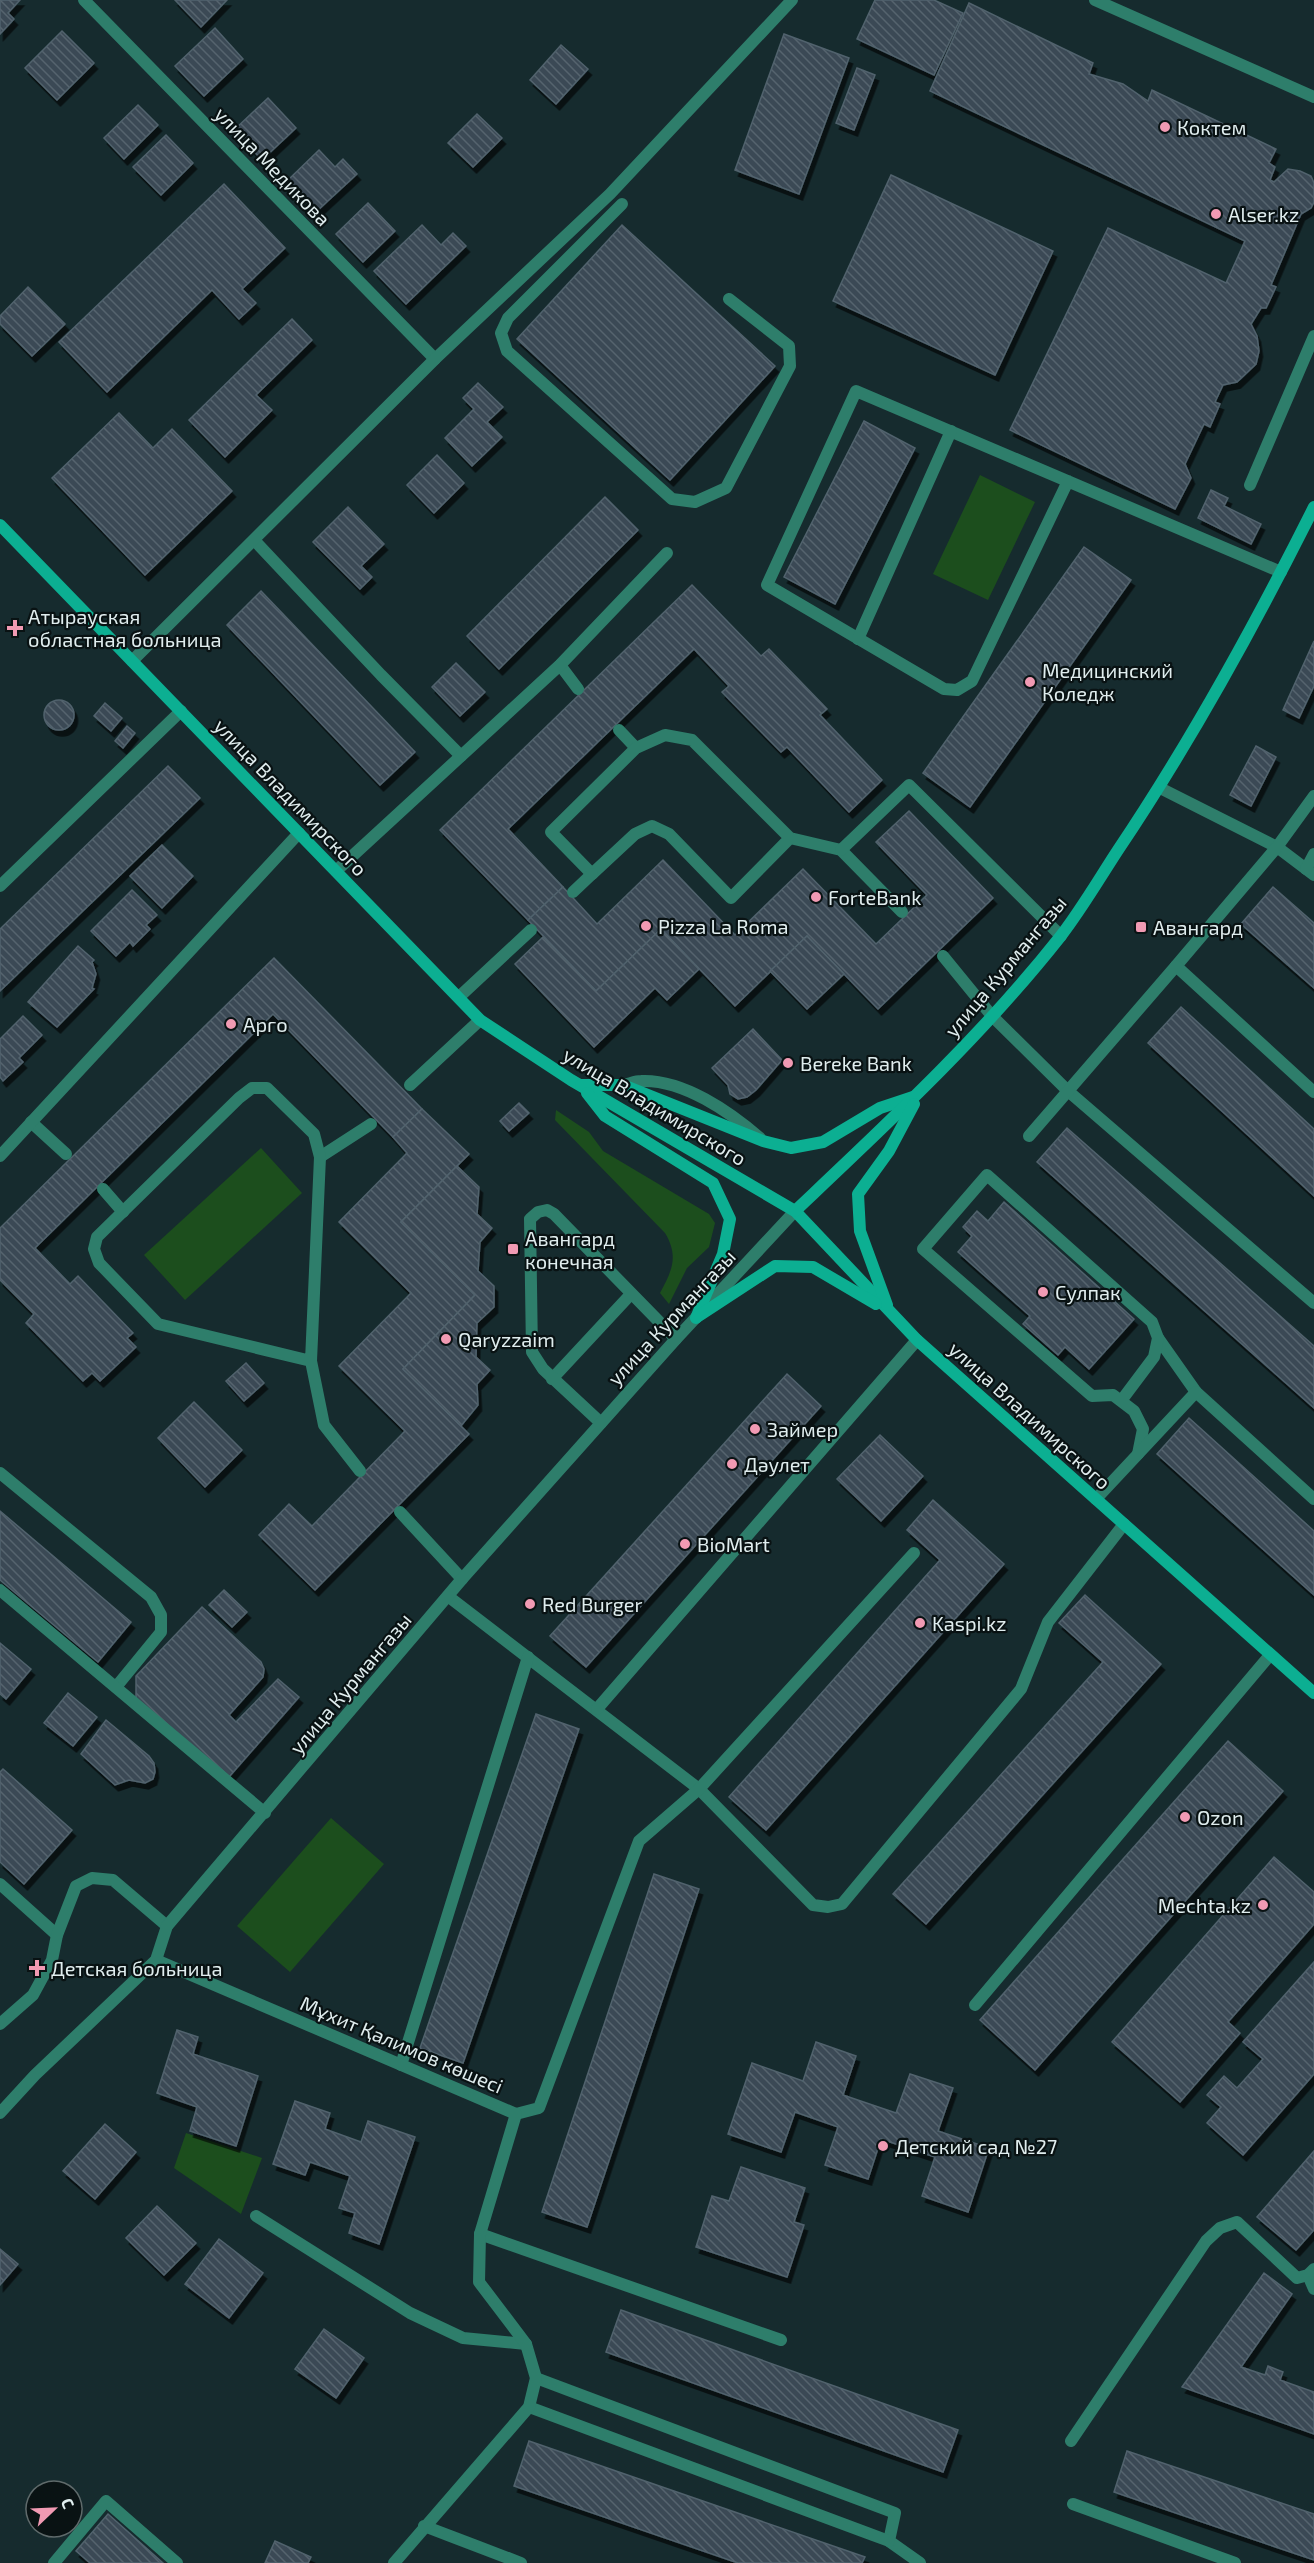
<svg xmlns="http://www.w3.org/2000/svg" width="1314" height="2563" viewBox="0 0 1314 2563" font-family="'Exo 2',sans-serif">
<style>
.grass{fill:#1c4e1d}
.building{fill:url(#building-back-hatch);stroke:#51626d;stroke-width:1.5;filter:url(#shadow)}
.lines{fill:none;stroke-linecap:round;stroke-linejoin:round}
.lane{stroke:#2e7e6b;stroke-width:12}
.street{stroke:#2e7e6b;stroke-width:12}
.secondary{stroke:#0caf92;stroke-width:12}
.poi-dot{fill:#f19ab3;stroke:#091213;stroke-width:2}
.labels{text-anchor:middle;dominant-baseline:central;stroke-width:4.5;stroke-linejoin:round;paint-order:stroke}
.poi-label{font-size:20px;fill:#e0edee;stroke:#091213;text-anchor:start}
.street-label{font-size:20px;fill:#e0edee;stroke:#091213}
</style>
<defs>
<pattern id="building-back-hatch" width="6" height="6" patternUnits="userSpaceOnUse" patternTransform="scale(1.5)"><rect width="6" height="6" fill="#3a4a55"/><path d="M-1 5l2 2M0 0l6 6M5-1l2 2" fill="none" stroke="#56646e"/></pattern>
<filter id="shadow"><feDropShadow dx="3.5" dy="6" stdDeviation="0" flood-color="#0009"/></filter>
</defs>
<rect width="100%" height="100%" fill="#162b2e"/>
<g class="grass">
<path d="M980 475 1035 502 988 600 933 574Z"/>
<path d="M556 1110 589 1132 603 1151 709 1214 715 1223 709 1247 687 1268 669 1304 660 1293C672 1271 679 1256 665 1233L555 1120Z"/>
<path d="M261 1148 302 1193 185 1300 144 1255Z"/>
<path d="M331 1818 384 1864 290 1972 237 1926Z"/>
<path d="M186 2133 262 2158 241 2214 174 2168Z"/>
</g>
<g class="building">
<path d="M0 0H20L8 13 14 19 0 34Z"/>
<path d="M175 0H227L201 27Z"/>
<path d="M875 0H934L963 13 934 75 857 39Z"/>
<path d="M969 3 1093 63 1089 74 1123 84 1148 101 1152 90 1276 149 1269 163 1275 167 1270 180 1274 182 1288 169 1300 171 1311 176 1314 183V202L1311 208 1301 214 1271 285 1276 287 1266 308H1261L1251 324 1257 336 1259 351 1256 364 1237 382 1223 385 1215 402 1220 404 1210 427 1204 424 1185 464 1191 478 1175 509 1010 430 1108 228 1226 283 1245 241 930 91Z"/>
<path d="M215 28 243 59 204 96 175 66Z"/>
<path d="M62 31 94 63 57 100 25 68Z"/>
<path d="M784 34 849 58 799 194 735 170Z"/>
<path d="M561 45 588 69 556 104 530 80Z"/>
<path d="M857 68 875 75 854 130 836 123Z"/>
<path d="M268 98 296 128 262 160 234 130Z"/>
<path d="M138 105 158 125 124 159 104 138Z"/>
<path d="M477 114 502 138 473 167 448 143Z"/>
<path d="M166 135 193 163 161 195 133 167Z"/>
<path d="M319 150 335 167 343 159 357 174 316 212 287 181Z"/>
<path d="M891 175 1053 251 995 375 833 301Z"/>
<path d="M224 184 285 248 242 289 256 303 239 319 212 290 107 392 59 342Z"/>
<path d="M368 203 395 231 363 262 336 234Z"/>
<path d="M422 225 441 245 453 233 466 246 406 304 374 271Z"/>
<path d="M622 225 775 366 670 480 517 339Z"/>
<path d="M28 287 65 324 32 356 0 324V316Z"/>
<path d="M292 319 312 340 256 395 272 410 225 457 189 420Z"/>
<path d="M478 383 503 407 487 422 502 437 472 466 445 438 474 409 463 398Z"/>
<path d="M119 413 153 448 172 429 232 491 145 575 52 478Z"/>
<path d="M864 421 915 448 835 604 784 577Z"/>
<path d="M437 455 464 483 434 513 407 485Z"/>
<path d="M1211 490 1228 498 1224 506 1261 524 1251 544 1198 518Z"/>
<path d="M605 497 638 530 499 669 467 636Z"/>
<path d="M348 507 384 544 361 566 372 577 360 589 313 542Z"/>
<path d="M1084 547 1131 580 970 807 923 773Z"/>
<path d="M692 585 761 656 769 649 827 709 820 715 882 780 849 812 787 747 781 752 722 692 729 686 694 649 508 829 563 887 528 920 440 830Z"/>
<path d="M261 591 415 752 380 785 227 625Z"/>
<path d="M1314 641V686L1299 718 1283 710Z"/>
<path d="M456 663 485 692 460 716 432 687Z"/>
<circle cx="59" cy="715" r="15"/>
<path d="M105 703 122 718 111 731 94 716Z"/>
<path d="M127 726 135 733 123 748 115 741Z"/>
<path d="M1256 746 1276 757 1251 806 1230 795Z"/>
<path d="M168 766 200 798 0 991V929Z"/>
<path d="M909 811 993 898 878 1009 807 936 735 1006 661 929 596 991 528 920 563 887 597 924 663 860 735 935 803 869 876 944 927 895 876 842Z"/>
<path d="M162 845 193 876 162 908 130 876Z"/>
<path d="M1273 887 1314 923V988L1241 924Z"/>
<path d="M132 890 157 915 146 925 150 929 133 946 130 942 116 956 91 931Z"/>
<path d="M661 929 699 969 667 1000 655 988 594 1047 515 964 543 937 596 991Z"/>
<path d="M807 936 844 974 807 1009 770 971Z"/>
<path d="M78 946 94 960 92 962 96 974 92 988 94 989 57 1027 28 1002Z"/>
<path d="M274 958 422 1109 393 1137 273 1014 35 1248 70 1284 78 1276 133 1333 127 1338 136 1347 100 1381 92 1373 83 1381 26 1323 34 1314 0 1280V1228Z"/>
<path d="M1181 1007 1314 1129V1196L1148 1043Z"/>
<path d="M23 1016 42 1035 19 1058 23 1062 3 1081 0 1077V1039Z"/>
<path d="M753 1029 782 1060 756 1090 747 1097 738 1099 730 1094 728 1085 712 1068Z"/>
<path d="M519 1103 529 1113 509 1131 500 1121Z"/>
<path d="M422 1109 469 1154 401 1222 475 1295 403 1369 469 1434 315 1590 259 1535 289 1504 312 1526 405 1431 339 1366 411 1293 339 1222 407 1153 393 1137Z"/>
<path d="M1067 1128 1314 1346V1408L1037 1162Z"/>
<path d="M457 1166 479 1187 477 1214 492 1228 480 1242 478 1271 494 1286V1307L477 1323 476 1357 490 1370 477 1384 478 1405 461 1426 403 1369 475 1295 401 1222Z"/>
<path d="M1004 1202 1134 1319 1089 1369 1065 1347 1058 1355 1023 1324 1030 1316 958 1252 972 1236 963 1227 977 1211 988 1221Z"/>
<path d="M246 1363 264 1383 244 1401 226 1381Z"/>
<path d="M787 1374 821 1406 586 1667 550 1636Z"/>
<path d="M194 1402 242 1450 205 1487 158 1438Z"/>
<path d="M1189 1418 1314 1531V1595L1157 1454Z"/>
<path d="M880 1435 923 1476 881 1521 837 1479Z"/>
<path d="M933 1500 1004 1564 766 1830 729 1797 940 1560 907 1530Z"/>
<path d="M0 1511 131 1622 98 1662 0 1580Z"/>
<path d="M224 1590 247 1612 232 1627 209 1605Z"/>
<path d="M1085 1595 1161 1664 926 1924 893 1894 1103 1662 1059 1623Z"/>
<path d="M202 1607 261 1662 264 1669 263 1677 229 1715 236 1722 278 1679 299 1697 229 1777 136 1699V1676Z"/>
<path d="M0 1643 31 1669 6 1699 0 1694Z"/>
<path d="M68 1693 97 1717 73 1746 44 1723Z"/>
<path d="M536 1714 579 1729 463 2063 420 2048Z"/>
<path d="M106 1720 149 1756 154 1763 155 1772 153 1779 145 1783 129 1780 115 1785 81 1754Z"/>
<path d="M1228 1741 1283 1791 1035 2070 980 2020Z"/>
<path d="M3 1769 72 1830 24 1884 0 1862V1772Z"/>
<path d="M1274 1857 1314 1892V1924L1228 2022 1240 2033 1180 2102 1112 2042Z"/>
<path d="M654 1874 699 1889 587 2227 542 2212Z"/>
<path d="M1314 1962V2074L1243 2155 1207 2123 1221 2107 1207 2095 1224 2076 1237 2088 1263 2059 1243 2042Z"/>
<path d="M177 2030 198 2037 193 2054 258 2076 236 2146 190 2131 197 2107 157 2093Z"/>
<path d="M816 2042 856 2056 843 2095 896 2113 910 2074 953 2088 938 2131 989 2148 968 2212 922 2196 935 2157 881 2139 868 2179 825 2165 838 2127 795 2112 781 2152 728 2134 752 2063 803 2081Z"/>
<path d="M295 2101 330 2113 325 2129 361 2142 368 2121 415 2137 379 2244 349 2233 355 2213 339 2208 350 2176 310 2162 305 2175 273 2164Z"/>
<path d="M105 2124 136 2152 95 2199 63 2171Z"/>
<path d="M1314 2151V2230L1296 2250 1257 2217Z"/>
<path d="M741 2167 805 2188 794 2222 804 2225 787 2277 696 2247 712 2196 729 2201Z"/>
<path d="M157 2206 196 2243 164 2275 126 2238Z"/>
<path d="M219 2239 263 2273 229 2318 185 2284Z"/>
<path d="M0 2249 18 2264 0 2285Z"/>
<path d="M1264 2273 1292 2294 1241 2367 1265 2375 1268 2366 1283 2372 1280 2380 1314 2392V2434L1182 2387Z"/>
<path d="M621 2310 958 2430 943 2472 606 2352Z"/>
<path d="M324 2329 364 2358 336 2398 295 2369Z"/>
<path d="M529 2441 865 2557 862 2563H738L514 2486Z"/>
<path d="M1127 2451 1314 2514V2560L1114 2492Z"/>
<path d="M108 2514 163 2563H90L76 2551Z"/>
<path d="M275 2541 311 2557 308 2563H265Z"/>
</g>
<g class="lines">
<g class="lane">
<path d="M84 0 435 359"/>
<path d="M1095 0 1314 97"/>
<path d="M622 204 508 318 501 333 507 351 672 499 695 502 726 488 790 366 789 346 729 299"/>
<path d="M1068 481 972 681 957 690 944 689 767 585 856 391 1281 572"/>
<path d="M1250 485 1314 336"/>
<path d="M255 541 381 675 461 756"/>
<path d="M858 639 951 431"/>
<path d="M132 661 435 359 610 194 792 0"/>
<path d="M560 665 578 689"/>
<path d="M619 730 636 748"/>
<path d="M1160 788 1277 847 1314 875"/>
<path d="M790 838 731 898 669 834 652 826 635 834 592 874 551 832 636 748 665 735 692 740 790 838 841 850 902 912"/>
<path d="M841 850 909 785 1061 936"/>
<path d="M1306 869 1314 854"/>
<path d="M336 871 560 665 667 553"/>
<path d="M0 886 181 711"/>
<path d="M573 892 592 874"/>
<path d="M943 956 992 1016 1068 1091 1314 1303"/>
<path d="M1176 966 1277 847 1314 796"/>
<path d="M459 997 531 930"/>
<path d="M410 1085 480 1020"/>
<path d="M623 1085C629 1084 635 1081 641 1081 683 1079 730 1112 760 1138"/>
<path d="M31 1122 66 1154"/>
<path d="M1029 1136 1176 966 1314 1092"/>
<path d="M320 1157 371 1124"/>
<path d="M103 1189 123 1212"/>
<path d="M1158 1338 1196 1392"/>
<path d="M311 1361 158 1324 99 1263 94 1249 97 1237 239 1098 252 1088H267L314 1134 320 1157 311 1361 324 1425 360 1471"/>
<path d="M552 1379 631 1294"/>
<path d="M1121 1401 1154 1357 1158 1338 1152 1322 987 1175 923 1249 1092 1396 1113 1395 1134 1411 1143 1429 1138 1454"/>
<path d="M601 1423 543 1369 532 1352 530 1219 538 1212 547 1210 554 1214 676 1339"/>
<path d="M0 1473 151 1597 161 1615V1632L116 1687"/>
<path d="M1096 1499 1196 1392 1314 1499"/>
<path d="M400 1512 462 1579"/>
<path d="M449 1597 699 1789 813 1905 828 1907 842 1904 1021 1689 1048 1622 1124 1524"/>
<path d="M597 1709 917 1340"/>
<path d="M0 1884 57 1935"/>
<path d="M975 2005 1270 1655"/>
<path d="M0 2024 33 1995 52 1960 57 1935 76 1886 92 1878 113 1880 167 1926"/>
<path d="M401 2065 528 1657"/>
<path d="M516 2114 539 2108 639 1841 699 1789 914 1553"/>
<path d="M256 2216 410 2313 463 2338 526 2344"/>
<path d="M480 2234 781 2340"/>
<path d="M1308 2275 1314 2289"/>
<path d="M536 2378 895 2513 889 2541 920 2563"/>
<path d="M529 2407 889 2541"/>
<path d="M1071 2441 1206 2241 1220 2228 1237 2222 1297 2278 1308 2275 1314 2269"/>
<path d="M1073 2504 1235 2563"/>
<path d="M424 2526 521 2563"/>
<path d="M54 2563 106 2501 177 2563"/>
</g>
<g class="street">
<path d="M0 1156 299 833"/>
<path d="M0 1590 265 1813"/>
<path d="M156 1960 516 2114 480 2234 479 2282 526 2344 536 2378 529 2407 394 2563"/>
<path d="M0 2113 35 2075 156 1960 167 1926 462 1579 676 1339 795 1211"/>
</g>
<g class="secondary">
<path d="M0 525 480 1020 571 1080 795 1211 917 1340 1314 1693"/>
<path d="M581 1085H623L763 1141 791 1148 823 1142 880 1108 913 1097"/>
<path d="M587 1093 605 1116 713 1183 730 1219 723 1254 696 1318"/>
<path d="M795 1211C887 1124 981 1037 1060 937 1081 910 1099 879 1118 850 1192 740 1255 625 1314 507"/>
<path d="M887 1305 860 1231 858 1194 889 1151 914 1104"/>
<path d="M697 1317 775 1266 813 1267 876 1304"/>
</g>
</g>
<g class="poi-dot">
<circle cx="1165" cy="127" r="6"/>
<circle cx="1216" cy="214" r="6"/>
<path d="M12 619h6v6h6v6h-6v6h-6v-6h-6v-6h6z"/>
<circle cx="1030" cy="682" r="6"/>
<circle cx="816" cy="897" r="6"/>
<circle cx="646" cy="926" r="6"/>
<rect x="1135" y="921" width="12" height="12" rx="3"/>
<circle cx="231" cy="1024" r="6"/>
<circle cx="788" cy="1063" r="6"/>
<rect x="507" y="1243" width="12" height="12" rx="3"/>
<circle cx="1043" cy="1292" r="6"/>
<circle cx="446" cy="1339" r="6"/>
<circle cx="755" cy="1429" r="6"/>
<circle cx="732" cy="1464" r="6"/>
<circle cx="685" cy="1544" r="6"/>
<circle cx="530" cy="1604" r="6"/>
<circle cx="920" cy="1623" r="6"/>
<circle cx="1185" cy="1817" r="6"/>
<circle cx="1263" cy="1905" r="6"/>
<path d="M34 1959h6v6h6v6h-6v6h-6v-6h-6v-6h6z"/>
<circle cx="883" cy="2146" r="6"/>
</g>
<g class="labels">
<g class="poi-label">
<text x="1177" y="127">Коктем</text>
<text x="1228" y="214">Alser.kz</text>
<text x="28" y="616">Атырауская<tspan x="28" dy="23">областная больница</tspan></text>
<text x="1042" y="670">Медицинский<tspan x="1042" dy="23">Коледж</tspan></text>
<text x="828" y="897">ForteBank</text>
<text x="658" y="926">Pizza La Roma</text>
<text x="1153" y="927">Авангард</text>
<text x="243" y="1024">Арго</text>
<text x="800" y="1063">Bereke Bank</text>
<text x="525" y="1238">Авангард<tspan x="525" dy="23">конечная</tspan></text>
<text x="1055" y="1292">Сулпак</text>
<text x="458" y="1339">Qaryzzaim</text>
<text x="767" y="1429">Займер</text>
<text x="744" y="1464">Дәулет</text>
<text x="697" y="1544">BioMart</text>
<text x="542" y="1604">Red Burger</text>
<text x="932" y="1623">Kaspi.kz</text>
<text x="1197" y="1817">Ozon</text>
<text x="1251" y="1905" text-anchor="end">Mechta.kz</text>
<text x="51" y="1968">Детская больница</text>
<text x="895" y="2146">Детский сад №27</text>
</g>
<g class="street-label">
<text transform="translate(273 166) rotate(46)">улица Медикова</text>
<text transform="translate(291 797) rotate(46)">улица Владимирского</text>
<text transform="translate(1005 966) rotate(-50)">улица Курмангазы</text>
<text transform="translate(655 1106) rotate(31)">улица Владимирского</text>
<text transform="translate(671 1317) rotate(-47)">улица Курмангазы</text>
<text transform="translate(1030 1415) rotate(42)">улица Владимирского</text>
<text transform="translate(350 1683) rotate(-50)">улица Курмангазы</text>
<text transform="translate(402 2044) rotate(23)">Мұхит Қалимов көшесі</text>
</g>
</g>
<g transform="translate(54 2509) rotate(67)"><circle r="28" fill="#091213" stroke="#5f6a6b" stroke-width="1.5"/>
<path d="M0-4.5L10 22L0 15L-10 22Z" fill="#f19ab3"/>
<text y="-9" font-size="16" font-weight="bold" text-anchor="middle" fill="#e0edee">С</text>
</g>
</svg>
